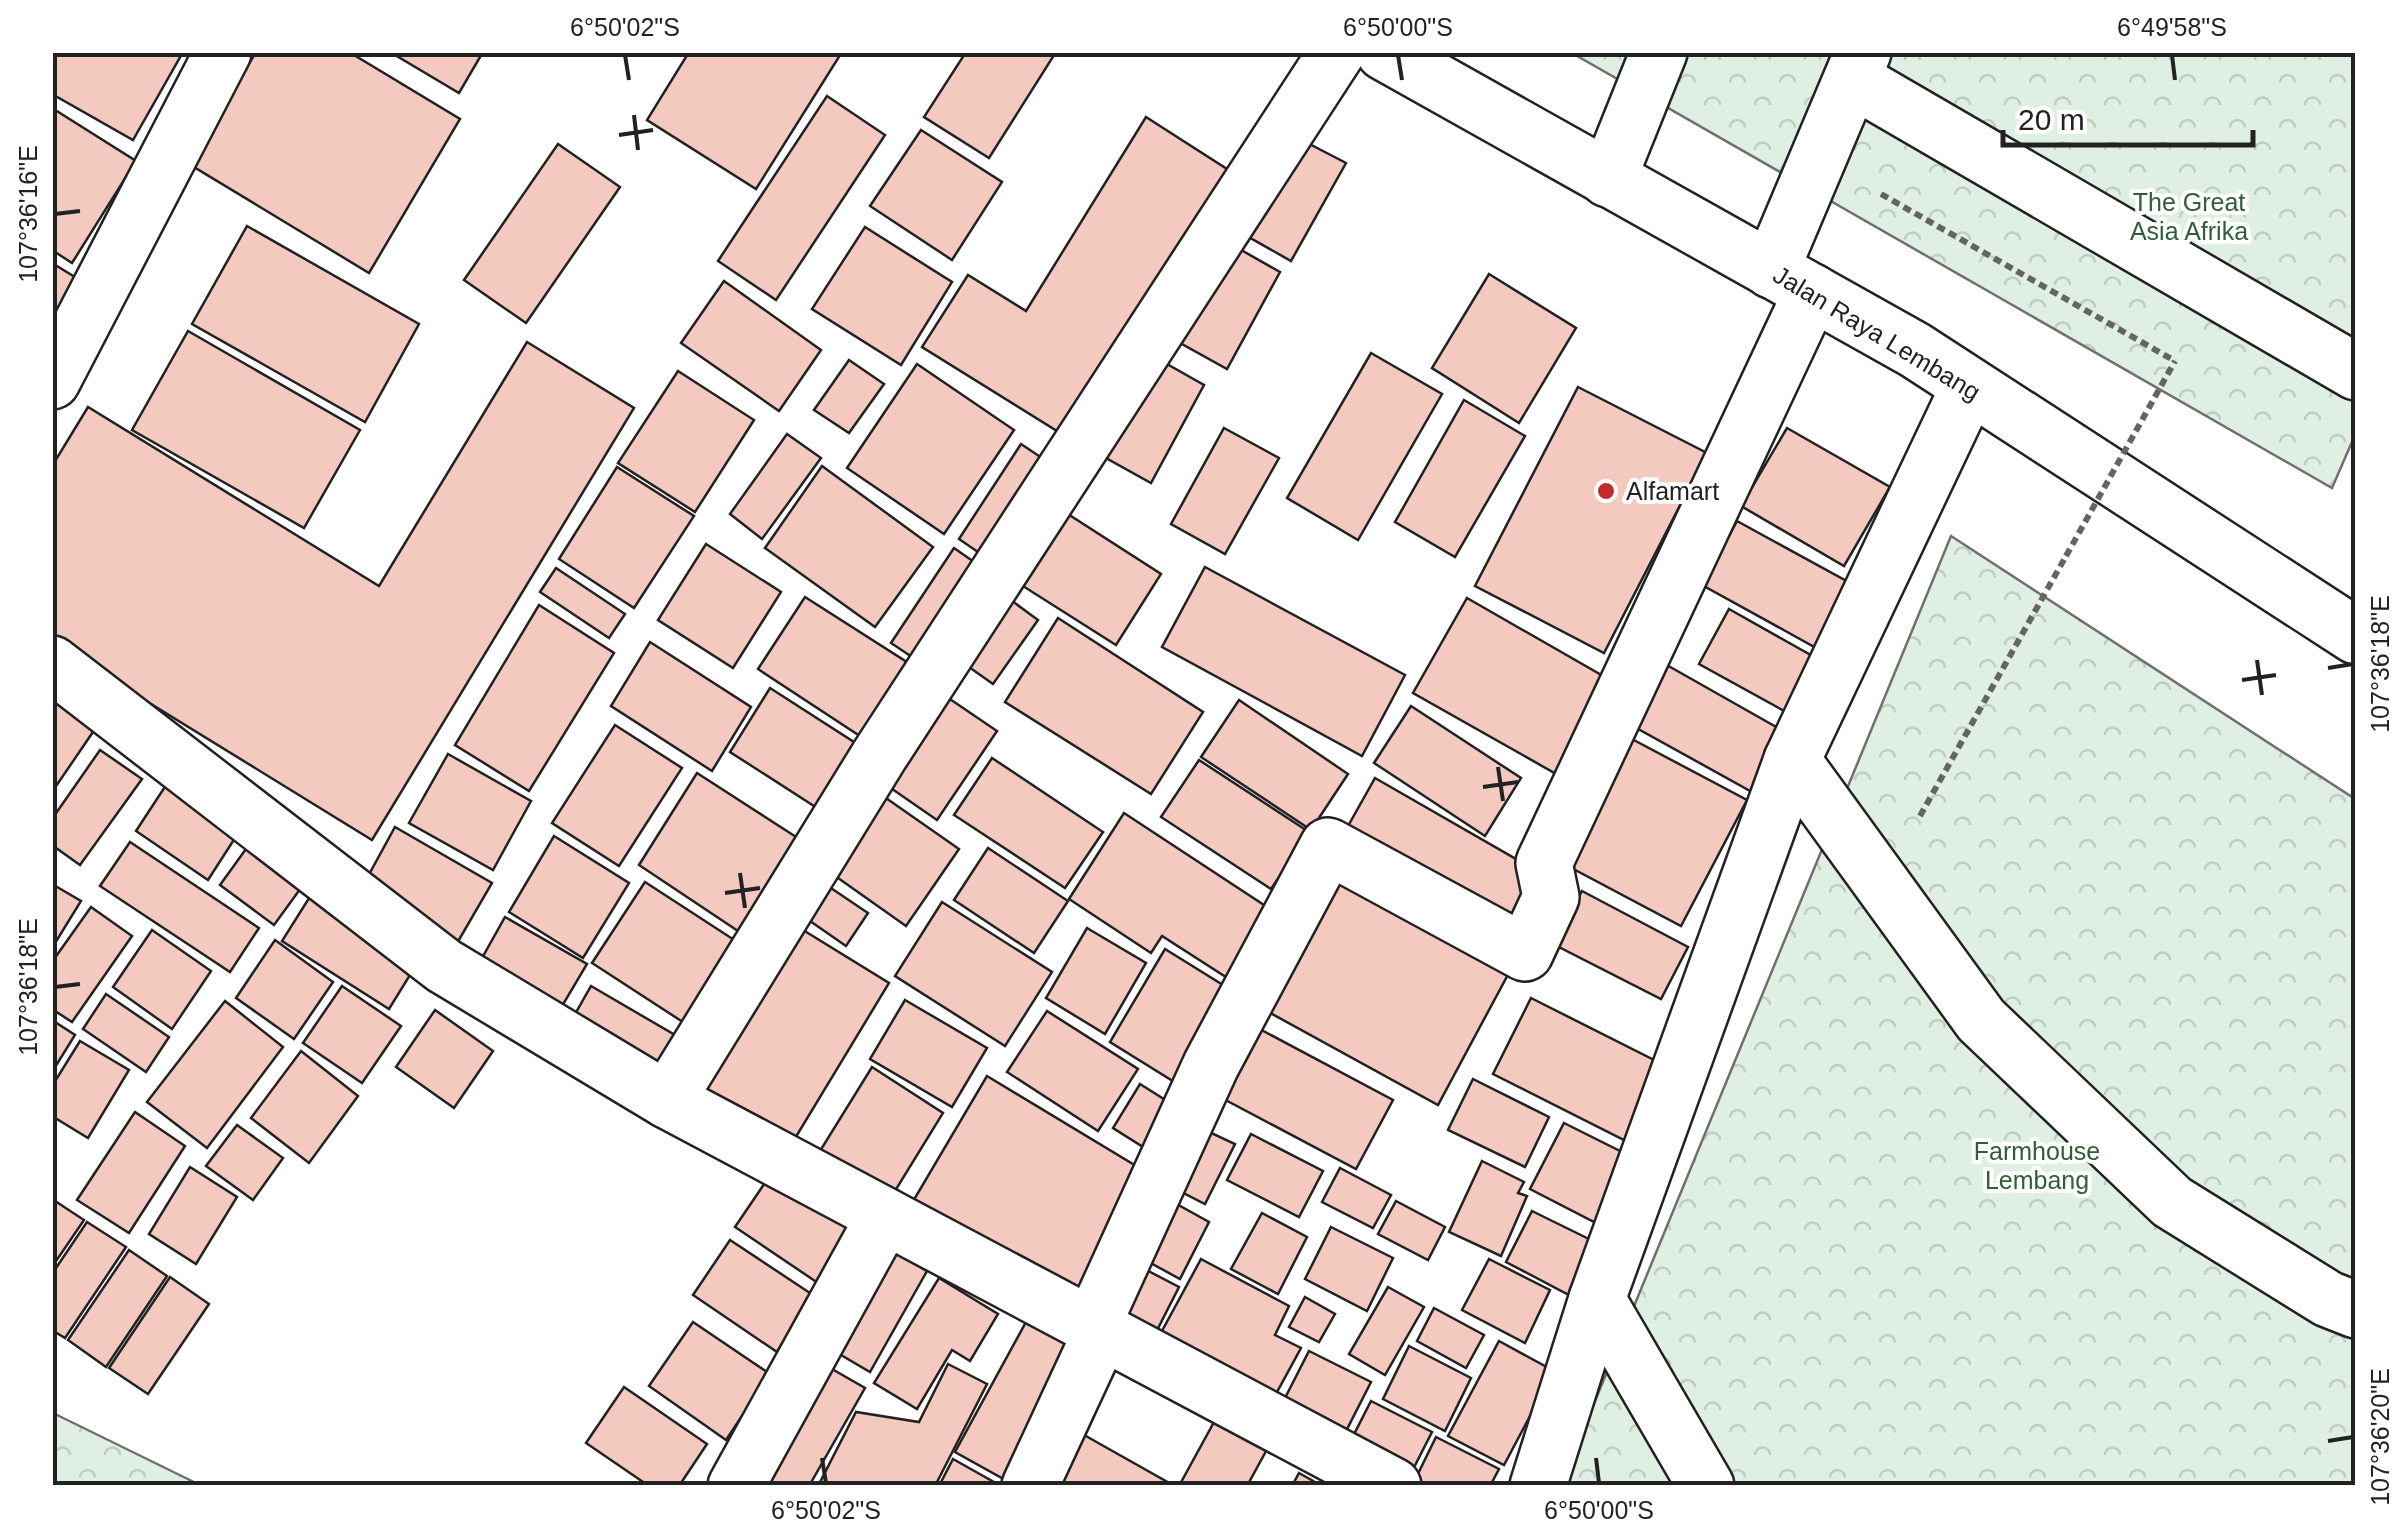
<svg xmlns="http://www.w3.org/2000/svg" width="2408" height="1538" viewBox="0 0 2408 1538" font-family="Arial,sans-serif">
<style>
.forest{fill:url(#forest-crowns);stroke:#6f6f6f;stroke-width:2.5}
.building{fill:#f3c9c0;stroke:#222;stroke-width:2.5}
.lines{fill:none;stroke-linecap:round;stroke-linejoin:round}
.minor-casing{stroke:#222;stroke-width:60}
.major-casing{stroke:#222;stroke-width:60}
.path{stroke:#646464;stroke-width:6;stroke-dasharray:8 5;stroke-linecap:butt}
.minor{stroke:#fff;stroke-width:55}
.major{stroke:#fff;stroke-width:55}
.path-bridge{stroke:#646464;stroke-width:6;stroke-dasharray:8 5;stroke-linecap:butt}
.ticks{fill:none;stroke:#222;stroke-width:4}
.poi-dot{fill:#c62828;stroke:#fff;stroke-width:4}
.labels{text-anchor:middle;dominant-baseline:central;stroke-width:8;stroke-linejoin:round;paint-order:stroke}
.park-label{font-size:25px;fill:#2f5e38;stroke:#fff}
.street-label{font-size:25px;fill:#222;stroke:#fff}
.poi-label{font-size:25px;fill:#222;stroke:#fff;text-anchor:start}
.neatline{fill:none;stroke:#222;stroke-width:4}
.ticks-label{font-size:25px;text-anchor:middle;fill:#222}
</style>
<defs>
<pattern id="forest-crowns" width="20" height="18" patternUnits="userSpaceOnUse" patternTransform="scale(2.5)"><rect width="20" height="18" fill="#e0efe3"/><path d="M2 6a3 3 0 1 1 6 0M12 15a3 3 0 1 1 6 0" fill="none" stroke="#c0cdc2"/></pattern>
</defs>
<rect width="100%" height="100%" fill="#fff"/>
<g class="forest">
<path d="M1572 53H2355V435L2332 488Z"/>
<path d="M1951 536 2355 799V1485L1560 1486Z"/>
<path d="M53 1413 200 1485H53Z"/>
</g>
<g class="building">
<path d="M52 52H183L133 140 52 94Z"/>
<path d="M256 52H349L460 119 369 273 189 164Z"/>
<path d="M390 52H483L459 93Z"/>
<path d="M689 52H842L756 189 647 120Z"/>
<path d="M966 52H1056L989 158 924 117Z"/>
<path d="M827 96 885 135 776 300 718 261Z"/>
<path d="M52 108 136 161 72 263 52 250Z"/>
<path d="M1146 117 1230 171 1065 436 922 347 968 275 1026 311Z"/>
<path d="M921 130 1002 182 952 260 870 206Z"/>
<path d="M1292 135 1346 163 1291 261 1238 231Z"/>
<path d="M558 144 620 187 526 323 464 280Z"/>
<path d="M247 226 419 324 365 422 192 324Z"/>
<path d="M865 227 952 282 901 365 812 309Z"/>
<path d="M1227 242 1280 272 1227 369 1173 339Z"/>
<path d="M52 263 83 282 52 334Z"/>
<path d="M1489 274 1576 328 1519 423 1432 368Z"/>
<path d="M724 281 821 350 779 411 681 343Z"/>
<path d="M188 331 360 430 304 528 132 430Z"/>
<path d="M527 342 634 408 372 840 52 643V466L88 407 379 586Z"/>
<path d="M1371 353 1442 394 1358 540 1287 498Z"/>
<path d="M1151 355 1204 385 1151 483 1097 453Z"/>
<path d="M849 360 884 384 849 433 814 410Z"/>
<path d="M917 364 1014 430 944 534 847 468Z"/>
<path d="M678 371 754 420 695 512 618 463Z"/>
<path d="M1578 387 1707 453 1604 653 1475 586Z"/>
<path d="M1464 400 1525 436 1455 557 1395 522Z"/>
<path d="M1224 428 1279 458 1225 554 1171 524Z"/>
<path d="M1787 428 1890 487 1844 566 1741 506Z"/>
<path d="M787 434 821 458 762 539 730 514Z"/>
<path d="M1021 444 1054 466 991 561 959 539Z"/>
<path d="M822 466 933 547 875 627 765 548Z"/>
<path d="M617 467 694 516 634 608 559 559Z"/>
<path d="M1060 509 1161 574 1116 645 1015 581Z"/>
<path d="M1737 521 1852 584 1818 649 1702 585Z"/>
<path d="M706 544 781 592 733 668 658 620Z"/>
<path d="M954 548 987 571 924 665 891 643Z"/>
<path d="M1205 567 1405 675 1362 756 1162 647Z"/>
<path d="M556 568 625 614 609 638 540 592Z"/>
<path d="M1004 595 1038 620 993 684 959 660Z"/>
<path d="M805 597 913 666 866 740 758 669Z"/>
<path d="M1467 598 1617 684 1565 779 1413 693Z"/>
<path d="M539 605 614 653 529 791 455 745Z"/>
<path d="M1729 609 1816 658 1786 712 1699 664Z"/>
<path d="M1058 618 1203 712 1151 794 1005 702Z"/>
<path d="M650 642 751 707 712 771 611 706Z"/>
<path d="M1665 664 1785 732 1752 792 1631 725Z"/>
<path d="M770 688 871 753 831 817 730 752Z"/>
<path d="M941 693 997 731 937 820 882 782Z"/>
<path d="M52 700 95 729 52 792Z"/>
<path d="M1239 700 1348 774 1311 830 1201 757Z"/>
<path d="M1411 706 1521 778 1485 836 1374 763Z"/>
<path d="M615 725 682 768 619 866 552 823Z"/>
<path d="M1630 738 1747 800 1681 926 1564 864Z"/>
<path d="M100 750 142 779 80 865 52 845V819Z"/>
<path d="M448 754 531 801 493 870 409 823Z"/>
<path d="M992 758 1103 832 1065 888 954 815Z"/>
<path d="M1199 760 1309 832 1271 889 1161 817Z"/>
<path d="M697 773 804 842 744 935 639 865Z"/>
<path d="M172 776 244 824 208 880 136 831Z"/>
<path d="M1375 778 1542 874 1509 932 1343 835Z"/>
<path d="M873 789 959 849 906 926 821 866Z"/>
<path d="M1124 813 1273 911 1229 979 1162 936 1151 953 1069 899Z"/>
<path d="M395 827 492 883 456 945 361 889Z"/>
<path d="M259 831 314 870 274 925 220 885Z"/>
<path d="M554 836 629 883 583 958 509 912Z"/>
<path d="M130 842 259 928 230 972 100 886Z"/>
<path d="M988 848 1068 901 1034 953 954 900Z"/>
<path d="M1336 874 1511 969 1438 1105 1263 1009Z"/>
<path d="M819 880 868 913 846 946 797 912Z"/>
<path d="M645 882 742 945 689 1026 592 963Z"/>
<path d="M52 884 81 901 52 948Z"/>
<path d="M316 887 423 954 389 1009 282 941Z"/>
<path d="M1582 891 1688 947 1661 999 1553 944Z"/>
<path d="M942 902 1052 972 1005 1046 895 976Z"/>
<path d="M91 907 132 936 72 1022 52 1009V962Z"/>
<path d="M505 917 587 964 552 1023 472 976Z"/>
<path d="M790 922 889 983 791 1145 692 1084Z"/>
<path d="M1087 928 1146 963 1105 1034 1046 998Z"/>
<path d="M152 930 211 971 172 1029 113 987Z"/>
<path d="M275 940 333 982 294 1039 236 998Z"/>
<path d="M1165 949 1231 990 1176 1083 1110 1042Z"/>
<path d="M342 986 401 1026 362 1083 303 1043Z"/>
<path d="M591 986 687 1042 663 1087 566 1030Z"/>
<path d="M106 994 169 1037 146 1072 83 1029Z"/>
<path d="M1531 998 1666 1066 1628 1142 1493 1074Z"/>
<path d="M905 1000 987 1048 952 1107 870 1059Z"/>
<path d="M225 1001 283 1047 207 1148 147 1102Z"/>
<path d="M435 1010 493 1051 454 1108 396 1067Z"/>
<path d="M1047 1011 1138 1069 1098 1131 1007 1072Z"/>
<path d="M52 1020 75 1035 52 1072Z"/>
<path d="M1254 1026 1393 1100 1356 1169 1218 1096Z"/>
<path d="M80 1041 129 1070 88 1138 52 1116V1086Z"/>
<path d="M301 1051 358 1096 309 1163 251 1118Z"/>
<path d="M872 1067 943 1113 887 1204 815 1159Z"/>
<path d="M987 1076 1151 1175 1074 1307 909 1208Z"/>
<path d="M1473 1079 1549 1117 1525 1167 1448 1130Z"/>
<path d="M1140 1084 1178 1108 1151 1152 1113 1128Z"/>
<path d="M135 1112 185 1146 129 1233 77 1200Z"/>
<path d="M1190 1123 1235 1144 1205 1204 1160 1181Z"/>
<path d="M1564 1123 1632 1157 1598 1224 1530 1189Z"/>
<path d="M237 1125 283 1158 253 1200 206 1166Z"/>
<path d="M1251 1134 1323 1171 1299 1217 1227 1180Z"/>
<path d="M1482 1161 1524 1182 1518 1193 1527 1196 1501 1256 1449 1232Z"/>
<path d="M190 1167 237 1197 196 1264 149 1234Z"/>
<path d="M1340 1168 1391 1195 1373 1228 1322 1202Z"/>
<path d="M773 1171 856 1227 818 1283 735 1227Z"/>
<path d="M1164 1197 1209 1222 1180 1279 1134 1254Z"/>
<path d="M52 1199 84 1220 52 1267Z"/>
<path d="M1396 1201 1445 1227 1428 1260 1378 1234Z"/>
<path d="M1532 1211 1595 1242 1569 1295 1506 1262Z"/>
<path d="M1262 1213 1307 1237 1278 1294 1231 1269Z"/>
<path d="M87 1222 126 1247 65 1338 52 1330V1274Z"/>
<path d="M1331 1227 1393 1258 1367 1311 1305 1279Z"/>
<path d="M730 1240 813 1295 777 1352 693 1295Z"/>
<path d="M881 1244 927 1271 870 1372 824 1345Z"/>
<path d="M129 1250 167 1276 106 1367 68 1340Z"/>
<path d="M1201 1259 1289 1306 1275 1335 1301 1348 1271 1403 1156 1342Z"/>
<path d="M1489 1259 1550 1290 1525 1343 1462 1310Z"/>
<path d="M1133 1263 1179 1287 1150 1344 1103 1320Z"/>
<path d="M170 1277 209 1304 148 1394 109 1368Z"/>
<path d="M939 1278 998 1314 970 1361 952 1350 917 1409 874 1383Z"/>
<path d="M1388 1287 1424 1307 1385 1375 1349 1354Z"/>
<path d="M1305 1297 1335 1314 1319 1342 1289 1327Z"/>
<path d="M1434 1308 1484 1335 1466 1368 1417 1341Z"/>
<path d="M693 1322 770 1374 726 1440 649 1386Z"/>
<path d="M1026 1322 1080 1352 1009 1482 955 1452Z"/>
<path d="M1499 1341 1554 1371 1504 1465 1448 1436Z"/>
<path d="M1409 1346 1471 1378 1445 1431 1383 1399Z"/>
<path d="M1309 1351 1371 1382 1345 1433 1283 1402Z"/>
<path d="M818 1361 865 1388 809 1486H746Z"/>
<path d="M948 1364 987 1384 935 1486H818L856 1412 919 1422Z"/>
<path d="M624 1387 707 1444 679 1486H649L586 1443Z"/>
<path d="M1371 1401 1432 1432 1406 1483 1345 1452Z"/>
<path d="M1219 1413 1271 1442 1247 1486H1179Z"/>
<path d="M1077 1431 1171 1484 1170 1486H1047Z"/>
<path d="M1436 1437 1499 1469 1490 1486H1412Z"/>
<path d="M953 1459 1001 1486H939Z"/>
<path d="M1299 1473 1322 1486H1292Z"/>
</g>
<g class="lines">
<g class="minor-casing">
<g id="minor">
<path d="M1852 79 2356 372"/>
<path d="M1608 179 1659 52"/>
<path d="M1771 270 1863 52"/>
<path d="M52 381 223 52"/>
<path d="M52 664 444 966 667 1100 1393 1486"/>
<path d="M1792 760 1981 1020 2172 1202 2328 1299 2356 1310"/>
<path d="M667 1100 879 756 1337 52"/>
<path d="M1597 1299 1706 1486"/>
<path d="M1092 1326 1211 1065 1328 846 1525 953 1551 897 1544 863 1812 292"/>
<path d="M736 1486 885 1216"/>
<path d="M1030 1486 1102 1331"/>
<path d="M1538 1486 1597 1299 1792 760 1969 387"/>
</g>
</g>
<g class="major-casing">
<path id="major" d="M1384 52 1915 350 2356 636"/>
</g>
<g class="path">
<path d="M1881 194 2175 361"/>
<path d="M1920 816 2066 556"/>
</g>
<use href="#minor" class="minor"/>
<use href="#major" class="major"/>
<path class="path-bridge" d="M2066 556 2175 361"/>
</g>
<path class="ticks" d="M625 55 629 80M1398 55 1402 80M2172 55 2175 80M634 115 638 150M619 135 653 130M55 214 80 211M2257 660 2262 695M2328 668 2353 664M2242 680 2276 675M1498 767 1503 801M1483 787 1518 782M740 873 745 908M725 893 760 888M55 987 80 984M2328 1441 2353 1437M822 1458 826 1483M1596 1458 1599 1483"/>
<circle class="poi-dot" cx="1606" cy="491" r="10"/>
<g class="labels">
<g class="park-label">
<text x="2189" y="202">The Great<tspan x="2189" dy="29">Asia Afrika</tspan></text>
<text x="2037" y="1151">Farmhouse<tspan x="2037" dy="29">Lembang</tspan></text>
</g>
<g class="street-label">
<text transform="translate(1877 333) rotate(31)">Jalan Raya Lembang</text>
</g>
<g class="poi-label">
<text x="1626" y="491">Alfamart</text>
</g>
</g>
<rect width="2408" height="1538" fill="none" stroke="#ffffff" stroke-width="110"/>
<path d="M2003 130v15h250v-15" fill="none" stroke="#222222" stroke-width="5"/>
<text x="2018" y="130" font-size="30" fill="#222222" stroke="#ffffff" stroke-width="8" paint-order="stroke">20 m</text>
<rect x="55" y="55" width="2298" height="1428" class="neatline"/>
<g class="ticks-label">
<text x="625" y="36">6°50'02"S</text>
<text x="1398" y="36">6°50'00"S</text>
<text x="2172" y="36">6°49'58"S</text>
<text transform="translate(28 214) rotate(-90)" y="9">107°36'16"E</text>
<text transform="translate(2380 664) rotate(-90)" y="9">107°36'18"E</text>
<text transform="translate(28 987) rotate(-90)" y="9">107°36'18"E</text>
<text transform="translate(2380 1437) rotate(-90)" y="9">107°36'20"E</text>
<text x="826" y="1519">6°50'02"S</text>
<text x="1599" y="1519">6°50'00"S</text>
</g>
</svg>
